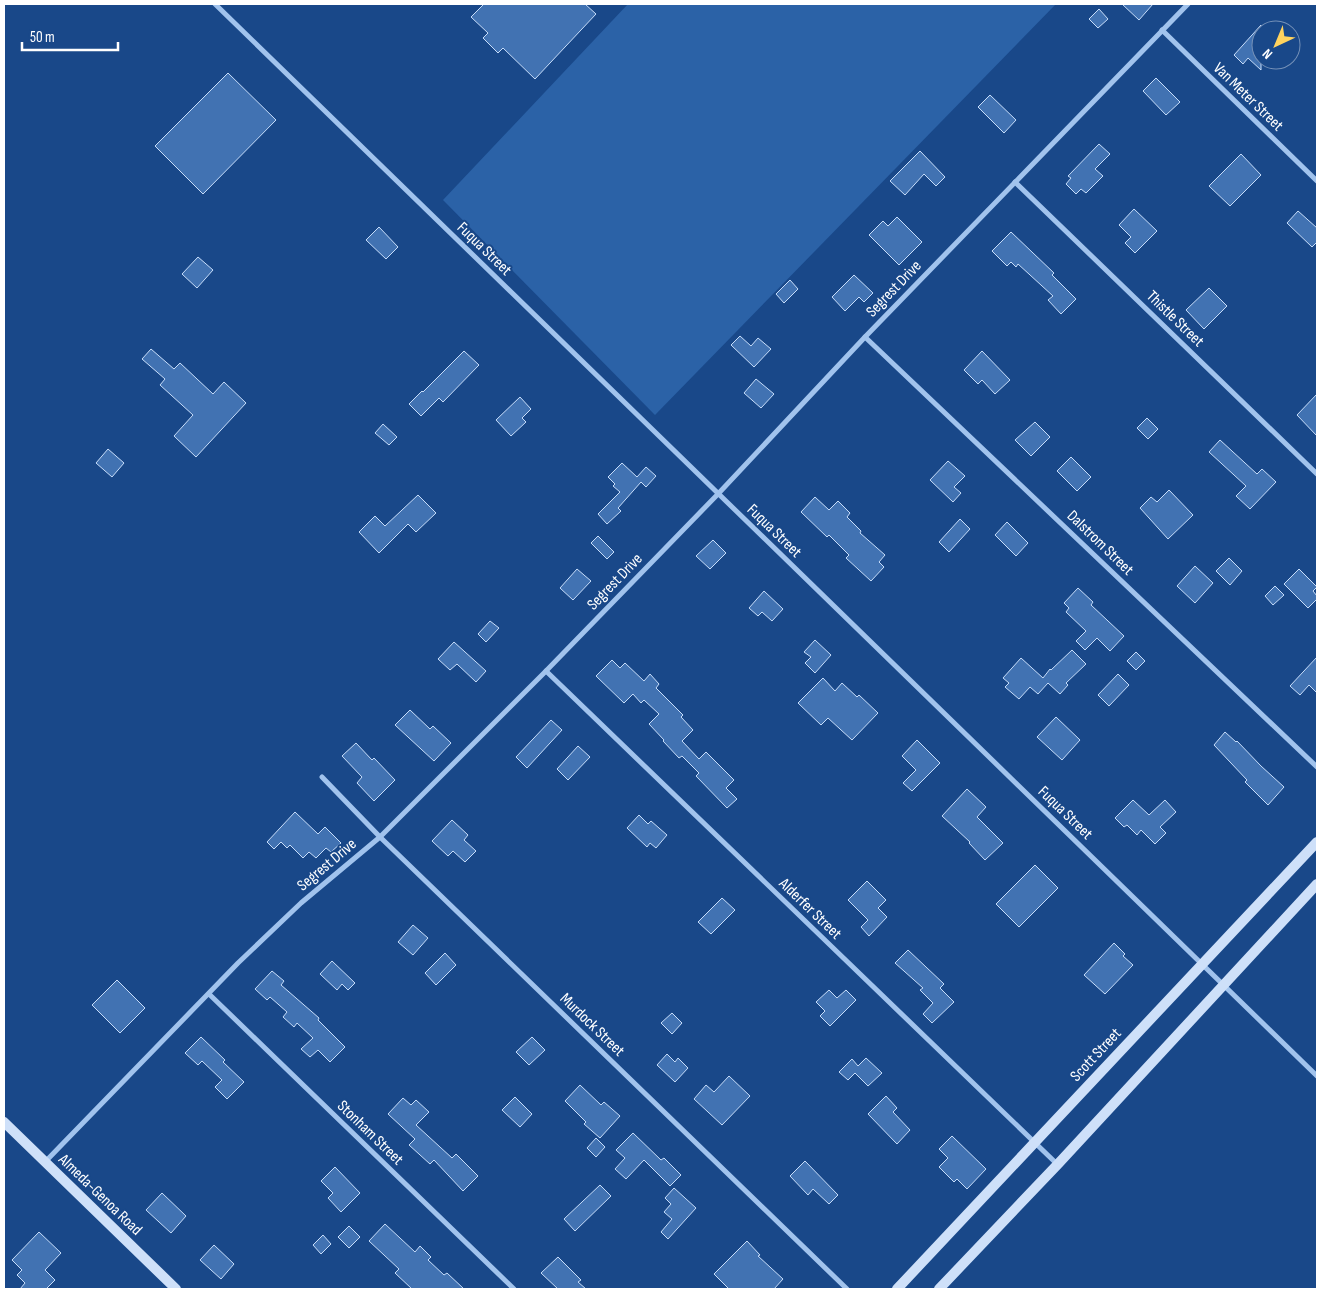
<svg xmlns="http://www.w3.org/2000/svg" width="1321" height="1293" viewBox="0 0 1321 1293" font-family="'Sofia Sans Condensed',sans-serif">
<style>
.green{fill:#2b62a7}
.building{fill:#4172b2;stroke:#c7ddfa}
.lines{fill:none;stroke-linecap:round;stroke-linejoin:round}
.street{stroke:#a1c3ed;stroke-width:5}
.secondary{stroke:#cee0f9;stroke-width:10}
.labels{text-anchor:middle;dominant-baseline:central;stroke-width:4;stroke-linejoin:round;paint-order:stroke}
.street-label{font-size:16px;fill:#fff;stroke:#194889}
</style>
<rect width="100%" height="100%" fill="#194889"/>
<path class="green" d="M628 4H1056L655 415 443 200Z"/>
<g class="building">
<path d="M484 4H585L596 14 535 79 503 48 498 53 483 38 488 33 471 17Z"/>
<path d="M1122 4H1153L1139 20Z"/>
<path d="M1099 9 1108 19 1098 28 1089 19Z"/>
<path d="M1261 25V70L1248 58 1243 64 1234 55Z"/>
<path d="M228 73 276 120 203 194 155 146Z"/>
<path d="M1156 78 1180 102 1166 115 1143 91Z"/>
<path d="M990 95 1016 120 1004 133 978 107Z"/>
<path d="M1099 144 1110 154 1095 169 1103 176 1086 193 1081 189 1076 194 1066 184 1071 178 1068 176Z"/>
<path d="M920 151 945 177 936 186 924 174 905 195 890 181Z"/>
<path d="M1241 154 1261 175 1230 206 1209 186Z"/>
<path d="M1134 209 1157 231 1135 253 1125 243 1131 237 1119 225Z"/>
<path d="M1298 211 1317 228V242L1312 247 1287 223Z"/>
<path d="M897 217 922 242 899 265 869 235 883 221 888 226Z"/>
<path d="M379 227 398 247 386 259 366 240Z"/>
<path d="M1011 232 1054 273 1052 275 1076 299 1061 314 1048 300 1053 296 1018 264 1016 267 1011 262 1007 266 992 251Z"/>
<path d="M198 257 213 270 197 288 182 274Z"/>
<path d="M854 275 873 293 864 302 859 297 845 311 832 297Z"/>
<path d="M790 280 798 289 784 303 776 294Z"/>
<path d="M1209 288 1227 306 1204 329 1186 310Z"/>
<path d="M740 336 751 346 758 338 771 349 754 367 731 345Z"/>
<path d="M151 349 174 369 180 363 213 394 224 382 246 403 196 457 174 436 193 415 160 385 165 379 142 359Z"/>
<path d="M464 351 479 365 443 402 439 398 421 416 409 404 422 391 423 392Z"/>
<path d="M982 351 1010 380 995 394 982 380 978 384 964 370Z"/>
<path d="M756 379 774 394 761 408 744 393Z"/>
<path d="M1317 394V436L1297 415Z"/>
<path d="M520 397 531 409 522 418 526 422 511 436 496 420Z"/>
<path d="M1147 418 1158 429 1148 439 1137 428Z"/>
<path d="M1035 422 1050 437 1031 456 1015 440Z"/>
<path d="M383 424 397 437 389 445 375 433Z"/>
<path d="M1220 440 1257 474 1262 469 1276 482 1250 509 1236 496 1246 486 1209 452Z"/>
<path d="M108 449 124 463 112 477 96 463Z"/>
<path d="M1071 457 1091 477 1077 491 1057 471Z"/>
<path d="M948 461 965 476 954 487 961 493 953 502 930 480Z"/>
<path d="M622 463 637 477 646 467 656 476 646 487 641 482 618 508 621 511 607 524 598 514 620 492 613 486 615 484 608 477Z"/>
<path d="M1169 490 1193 515 1168 539 1140 508 1151 497 1157 502Z"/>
<path d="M418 495 436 513 416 532 408 524 379 553 359 532 375 516 385 526Z"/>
<path d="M815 497 829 510 838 501 850 513 847 517 861 531 860 533 885 555 879 562 884 567 871 581 846 558 849 555 829 535 827 537 801 512Z"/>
<path d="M960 519 970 529 949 552 939 542Z"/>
<path d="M1007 522 1028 543 1016 556 995 535Z"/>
<path d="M598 536 614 552 607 559 591 543Z"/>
<path d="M713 540 726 553 710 569 696 556Z"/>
<path d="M1229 558 1242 571 1230 585 1216 571Z"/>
<path d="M1195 566 1213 583 1195 603 1177 586Z"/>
<path d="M577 569 591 581 573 600 560 588Z"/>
<path d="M1299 569 1317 587 1313 591 1317 596V599L1308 608 1284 584Z"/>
<path d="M1275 586 1284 595 1273 605 1265 596Z"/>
<path d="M1078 588 1093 602 1091 605 1124 636 1110 651 1097 638 1085 650 1076 641 1086 631 1066 612 1069 608 1064 603Z"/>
<path d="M764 591 783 609 772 621 762 612 758 616 749 608Z"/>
<path d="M490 621 499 628 486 642 478 634Z"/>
<path d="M815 640 831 655 815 673 805 663 811 657 804 652Z"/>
<path d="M454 642 486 671 476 682 457 664 450 670 438 659Z"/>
<path d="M1072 650 1086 664 1066 683 1068 685 1060 694 1048 683 1038 694 1030 687 1019 699 1005 687 1009 683 1003 678 1021 658 1043 678 1050 669 1051 670Z"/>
<path d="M1136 652 1145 661 1136 670 1127 661Z"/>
<path d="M1317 657V693L1309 685 1300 695 1290 686Z"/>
<path d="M612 660 620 668 625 663 644 681 650 674 659 684 656 688 683 715 681 717 693 730 682 741 699 759 706 752 734 780 726 788 737 799 727 808 696 776 699 773 682 756 679 758 663 741 664 740 649 724 659 714 644 700 641 703 633 694 624 703 596 676Z"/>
<path d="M1118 674 1129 685 1109 706 1098 695Z"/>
<path d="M823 678 835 691 842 683 857 697 859 695 878 713 852 740 828 718 821 725 798 703Z"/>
<path d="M410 710 430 729 433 726 451 743 434 761 395 725Z"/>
<path d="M1056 717 1080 740 1062 760 1037 737Z"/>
<path d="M551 720 562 730 527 768 516 757Z"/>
<path d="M1225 732 1236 742 1237 741 1261 766 1284 787 1268 805 1245 782 1247 780 1214 745Z"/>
<path d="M917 740 940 763 912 791 903 783 916 770 902 756Z"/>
<path d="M356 743 372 760 374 758 395 780 374 801 357 783 362 777 342 756Z"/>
<path d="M578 746 590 757 568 780 557 769Z"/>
<path d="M967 789 986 807 977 817 1003 843 985 860 969 843 970 842 942 816Z"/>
<path d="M1133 800 1149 815 1165 800 1176 812 1160 827 1166 833 1155 844 1141 830 1137 835 1127 825 1124 827 1115 818Z"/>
<path d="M295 812 318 834 325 827 341 843 331 852 326 848 316 858 309 852 303 858 290 845 287 848 281 842 274 849 267 842Z"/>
<path d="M639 815 648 824 651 821 667 835 656 848 650 843 647 847 627 828Z"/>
<path d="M452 820 468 835 464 840 476 851 465 862 453 851 448 856 432 841Z"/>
<path d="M1035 865 1058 888 1019 927 996 904Z"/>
<path d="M867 881 886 900 878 908 887 917 869 936 861 927 868 920 848 900Z"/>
<path d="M722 898 735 910 711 934 698 922Z"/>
<path d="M413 925 428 938 413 955 398 942Z"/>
<path d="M1114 943 1125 954 1123 956 1133 965 1105 994 1084 975Z"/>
<path d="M908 950 944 984 940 988 954 1002 932 1023 923 1014 933 1003 920 990 923 988 895 963Z"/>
<path d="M445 953 456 965 436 985 425 973Z"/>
<path d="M332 961 355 983 348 990 342 984 337 990 320 974Z"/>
<path d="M272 971 284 981 281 985 319 1018 318 1020 345 1047 330 1062 318 1050 310 1057 301 1049 313 1038 297 1023 294 1027 283 1017 287 1012 270 997 267 1000 255 989Z"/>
<path d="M117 980 145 1008 120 1033 92 1005Z"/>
<path d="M829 990 837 998 846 990 856 1000 830 1026 820 1016 825 1011 816 1002Z"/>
<path d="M672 1013 682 1023 672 1034 661 1023Z"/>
<path d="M201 1037 225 1060 223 1062 244 1082 227 1099 215 1087 222 1080 202 1061 198 1065 185 1053Z"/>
<path d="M532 1037 545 1050 529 1065 516 1052Z"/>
<path d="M667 1054 675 1062 678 1058 688 1068 675 1082 657 1065Z"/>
<path d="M866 1058 882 1073 868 1086 855 1073 848 1080 839 1072 852 1059 858 1066Z"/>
<path d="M729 1076 750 1096 722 1125 694 1099 706 1085 714 1092Z"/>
<path d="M580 1085 601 1105 604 1102 620 1116 600 1138 584 1124 586 1122 565 1101Z"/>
<path d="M886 1096 897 1108 893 1112 910 1130 897 1144 868 1114Z"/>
<path d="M515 1097 532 1114 520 1127 502 1110Z"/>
<path d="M403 1098 411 1105 416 1100 429 1112 416 1125 452 1158 456 1154 478 1176 463 1191 434 1160 430 1164 409 1145 415 1139 388 1114Z"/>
<path d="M633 1133 661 1160 664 1158 681 1175 670 1186 644 1160 626 1179 615 1169 625 1158 616 1150Z"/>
<path d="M952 1136 986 1169 967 1189 957 1179 954 1182 939 1167 948 1158 939 1149Z"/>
<path d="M596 1138 605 1147 596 1157 587 1148Z"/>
<path d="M805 1161 838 1195 829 1204 813 1189 808 1195 790 1176Z"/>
<path d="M335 1167 360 1193 341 1212 328 1198 333 1193 321 1181Z"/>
<path d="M600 1185 611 1196 575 1231 564 1219Z"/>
<path d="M674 1188 696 1208 668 1239 661 1232 672 1219 664 1212 671 1204 665 1198Z"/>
<path d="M162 1193 186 1216 171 1233 146 1210Z"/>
<path d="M385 1224 415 1252 420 1246 431 1257 428 1260 444 1275 447 1273 464 1289H412L395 1273 399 1269 369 1241Z"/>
<path d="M349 1226 360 1237 349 1248 338 1237Z"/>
<path d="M39 1232 61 1253 45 1270 55 1280 46 1289H20L25 1283 17 1275 22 1270 12 1260Z"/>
<path d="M323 1235 331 1244 321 1254 313 1245Z"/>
<path d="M747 1241 760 1255 758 1256 783 1279 774 1289H729L714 1274Z"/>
<path d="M214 1245 234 1264 221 1279 200 1260Z"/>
<path d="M558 1257 581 1280 578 1282 586 1289H558L541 1273Z"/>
</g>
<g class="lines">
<g class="street">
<path d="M215 4 1317 1076"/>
<path d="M1162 30 1317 181"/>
<path d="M1015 182 1317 474"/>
<path d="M865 337 1317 767"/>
<path d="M546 671 1057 1164"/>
<path d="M322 777 380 837 847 1289"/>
<path d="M209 994 514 1289"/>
<path d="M45 1162 238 963 301 903 380 837 546 671 718 494 865 337 1188 4"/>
</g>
<g class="secondary">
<path d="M4 1122 176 1289"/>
<path d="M897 1289 1317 842"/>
<path d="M939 1289 1058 1164 1317 884"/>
</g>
</g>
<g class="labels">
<g class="street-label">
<text transform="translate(1248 97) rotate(44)">Van Meter Street</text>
<text transform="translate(484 249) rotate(44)">Fuqua Street</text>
<text transform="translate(894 289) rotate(-46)">Segrest Drive</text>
<text transform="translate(1175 319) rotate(44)">Thistle Street</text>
<text transform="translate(774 531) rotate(44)">Fuqua Street</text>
<text transform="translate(1100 543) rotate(44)">Dalstrom Street</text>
<text transform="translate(615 582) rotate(-46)">Segrest Drive</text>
<text transform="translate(1065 813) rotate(44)">Fuqua Street</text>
<text transform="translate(327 865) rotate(-40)">Segrest Drive</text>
<text transform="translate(810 909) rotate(44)">Alderfer Street</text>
<text transform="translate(592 1025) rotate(44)">Murdock Street</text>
<text transform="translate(1096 1055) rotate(-47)">Scott Street</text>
<text transform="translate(370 1133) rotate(44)">Stonham Street</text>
<text transform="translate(100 1195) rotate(44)">Almeda-Genoa Road</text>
</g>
</g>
<rect width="1321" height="1293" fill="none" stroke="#ffffff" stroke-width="10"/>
<g transform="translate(1276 45) rotate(224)"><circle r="24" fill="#194889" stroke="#7591b8"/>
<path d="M0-4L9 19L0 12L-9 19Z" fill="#ffd35e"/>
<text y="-8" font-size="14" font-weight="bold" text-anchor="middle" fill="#ffffff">N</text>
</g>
<path d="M22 42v8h96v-8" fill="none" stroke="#ffffff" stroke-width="2.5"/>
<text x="30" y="42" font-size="15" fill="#ffffff" stroke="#194889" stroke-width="4" paint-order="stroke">50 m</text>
</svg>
